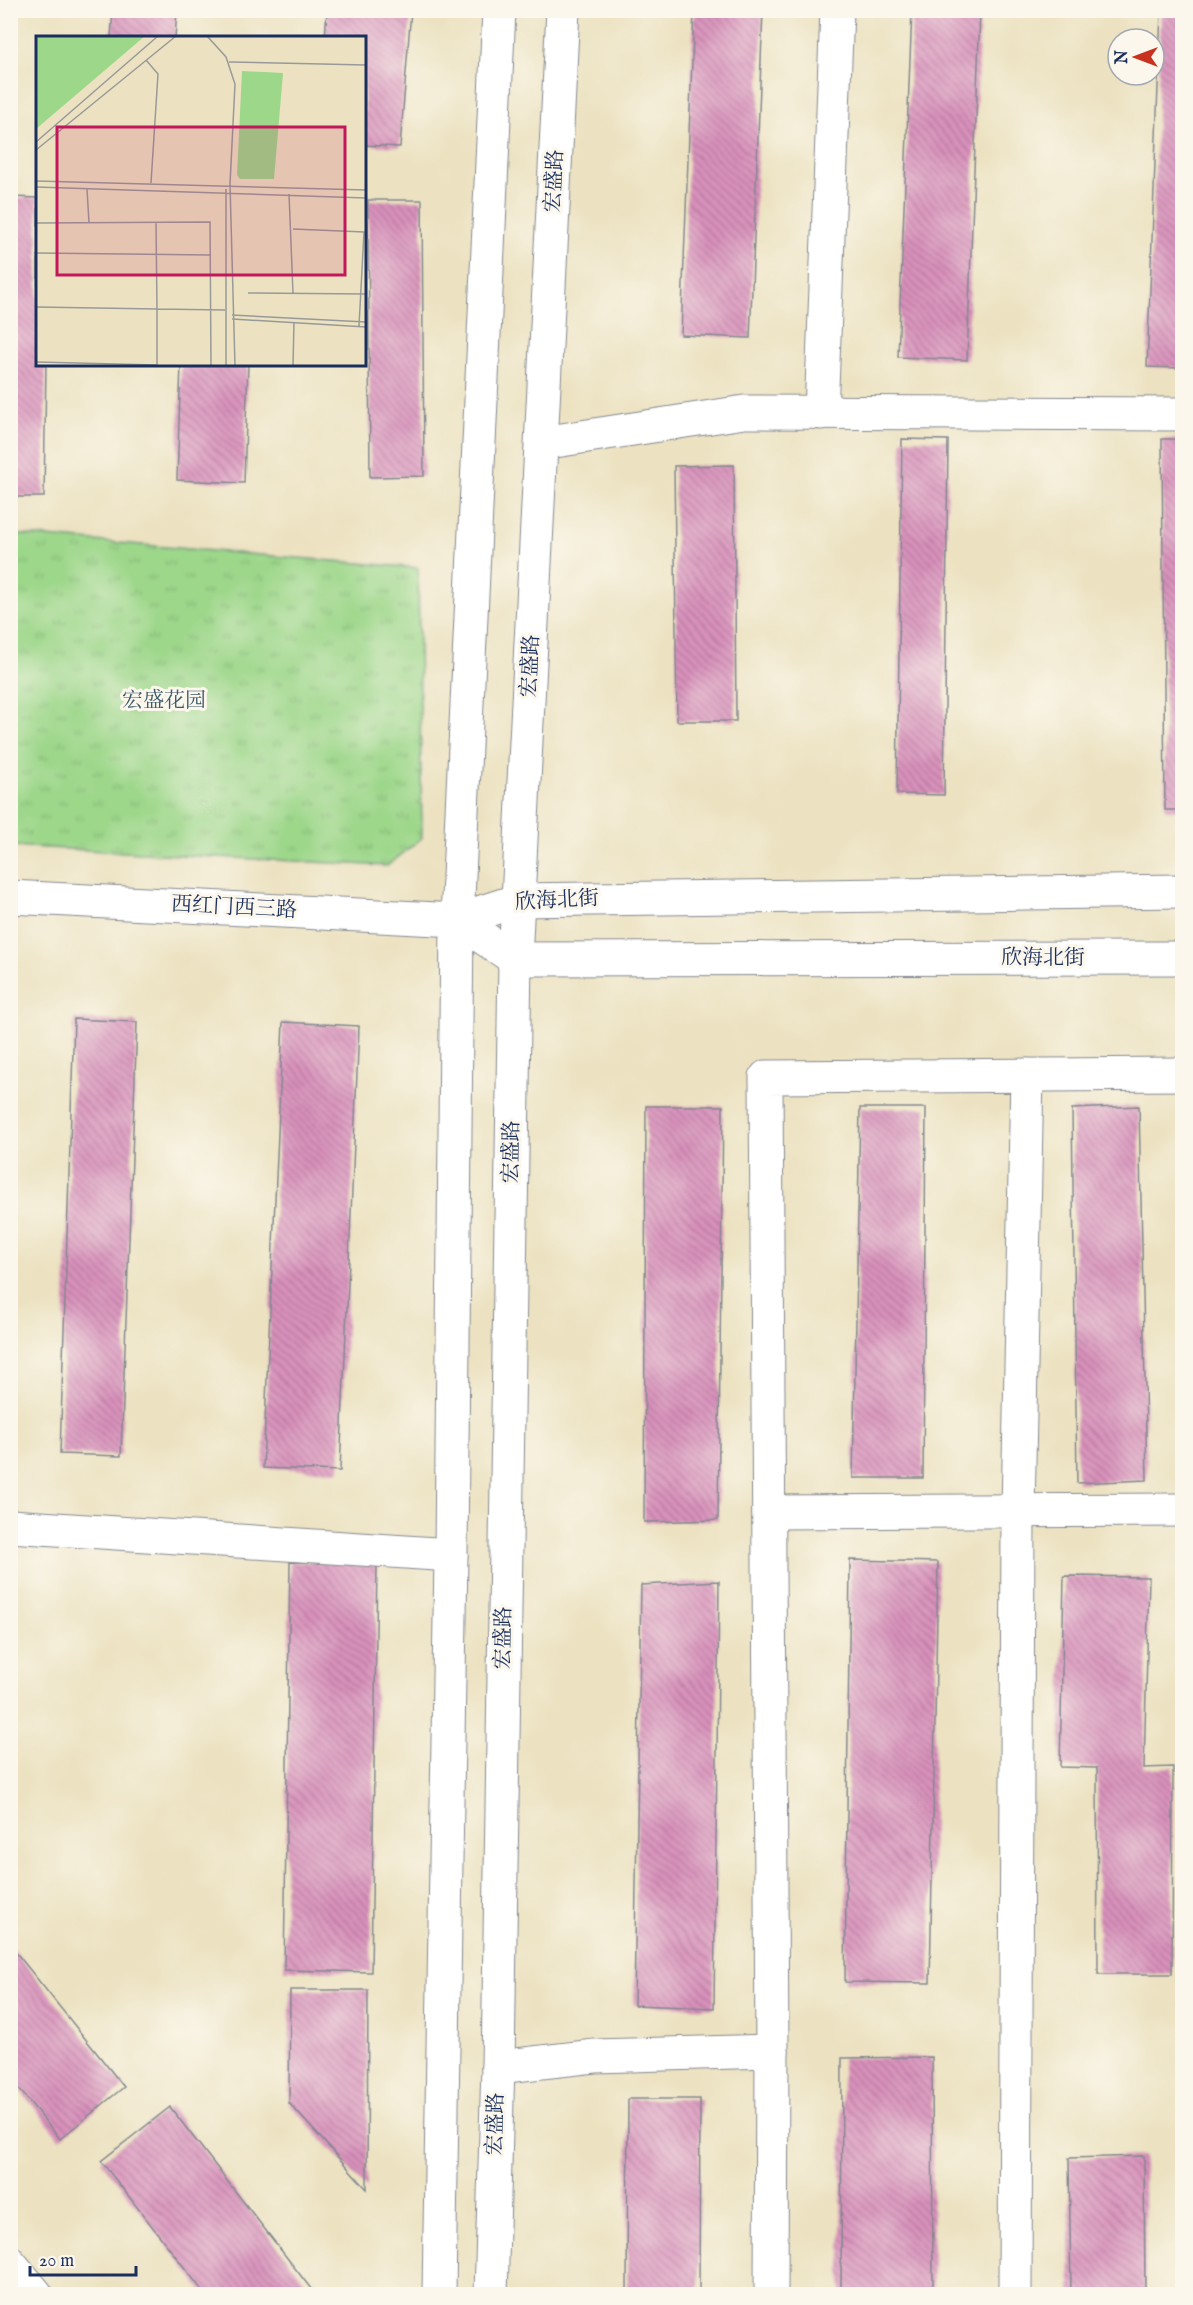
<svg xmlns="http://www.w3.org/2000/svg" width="1193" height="2305" viewBox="0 0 1193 2305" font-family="'IM FELL English','Noto Serif SC',serif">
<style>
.park{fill:url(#park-tufts);stroke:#5c8374;stroke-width:1.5}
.building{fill:url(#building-back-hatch)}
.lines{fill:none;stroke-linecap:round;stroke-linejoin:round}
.minor-casing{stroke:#848890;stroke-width:35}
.minor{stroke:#fff;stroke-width:33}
.labels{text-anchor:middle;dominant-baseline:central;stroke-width:6;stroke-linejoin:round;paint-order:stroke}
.street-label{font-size:21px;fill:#1b2f5e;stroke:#fbf7ec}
.park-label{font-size:21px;fill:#3c5969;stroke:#fbf7ec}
.inset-road{fill:none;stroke:#989a99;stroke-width:1.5}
.view{fill:#c2185b;fill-opacity:0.15;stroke:#c2185b;stroke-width:3}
.inset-edge{fill:none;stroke:#1b2f5e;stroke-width:3}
</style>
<defs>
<pattern id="park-tufts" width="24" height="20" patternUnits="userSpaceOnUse" patternTransform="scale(1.5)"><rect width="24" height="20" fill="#9dd78a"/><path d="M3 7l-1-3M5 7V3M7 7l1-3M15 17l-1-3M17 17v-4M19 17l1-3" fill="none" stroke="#87b97a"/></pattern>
<pattern id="building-back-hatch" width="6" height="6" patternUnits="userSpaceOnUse" patternTransform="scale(1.5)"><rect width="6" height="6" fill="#d991bb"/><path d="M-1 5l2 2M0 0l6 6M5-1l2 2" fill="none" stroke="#af779b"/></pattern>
</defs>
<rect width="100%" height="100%" fill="#fbf7ec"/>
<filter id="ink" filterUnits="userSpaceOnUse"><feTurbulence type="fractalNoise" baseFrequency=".0167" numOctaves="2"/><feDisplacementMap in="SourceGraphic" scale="12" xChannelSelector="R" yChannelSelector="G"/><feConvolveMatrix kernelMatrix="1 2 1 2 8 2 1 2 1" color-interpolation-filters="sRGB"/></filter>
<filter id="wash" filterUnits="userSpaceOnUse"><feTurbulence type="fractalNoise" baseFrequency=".008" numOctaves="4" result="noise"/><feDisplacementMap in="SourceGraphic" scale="24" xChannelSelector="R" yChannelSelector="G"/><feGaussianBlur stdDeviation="1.35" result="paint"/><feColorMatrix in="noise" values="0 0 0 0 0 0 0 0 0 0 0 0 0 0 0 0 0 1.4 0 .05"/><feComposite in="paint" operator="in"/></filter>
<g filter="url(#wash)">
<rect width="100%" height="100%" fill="#ece2c1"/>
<path class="park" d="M11 534 418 568 422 838 387 866 11 846Z"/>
<g id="blocks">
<g class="building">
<path d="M113 10H177L175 38H111Z"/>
<path d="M327 10H411L400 147 364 145V38H325Z"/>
<path d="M694 10H763L750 338 681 335Z"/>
<path d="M912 10H980L967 360 898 357Z"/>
<path d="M1161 10H1182V368L1147 367Z"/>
<path d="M10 197 38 198V364H46L44 497H10Z"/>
<path d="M368 200H422L424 476 370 477Z"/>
<path d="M181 364H248L244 483 177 480Z"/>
<path d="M902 439 948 440 944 795 897 794Z"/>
<path d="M1162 439H1182V810H1165Z"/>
<path d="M734 465 736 721H677L674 466Z"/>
<path d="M74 1019 137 1022 121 1456 60 1454Z"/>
<path d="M283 1022 359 1026 340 1471 263 1468Z"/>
<path d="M646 1106H723L718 1520 644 1522Z"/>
<path d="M1139 1106 1147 1480 1077 1483 1072 1109Z"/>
<path d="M860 1108H926L923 1478H853Z"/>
<path d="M850 1560 938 1562 930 1983 845 1982Z"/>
<path d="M290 1562 377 1563 371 1972 284 1970Z"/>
<path d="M1064 1576 1149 1577 1144 1768 1173 1767 1172 1974H1098L1097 1768 1060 1767Z"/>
<path d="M719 1581 714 2008 634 2005 641 1585Z"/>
<path d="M10 1945 124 2087 60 2139 10 2078Z"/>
<path d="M290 1990H368L367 2189 289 2103Z"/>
<path d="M932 2057 933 2294H841L842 2058Z"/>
<path d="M628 2099H700L699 2294H627Z"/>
<path d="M170 2107 315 2294H205L101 2161Z"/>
<path d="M1144 2156 1145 2294H1071L1069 2158Z"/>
</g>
</g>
</g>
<g filter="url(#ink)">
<use href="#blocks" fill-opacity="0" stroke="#848890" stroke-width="1.5"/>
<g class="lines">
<g class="minor-casing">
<g id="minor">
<path d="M821 413 837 10"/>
<path d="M542 443 744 412 1182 414"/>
<path d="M10 897 457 920 519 900 1182 891"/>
<path d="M457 920 515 959 1182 958"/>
<path d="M769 1512 1182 1510"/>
<path d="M10 1526 451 1555"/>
<path d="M498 2067 595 2056 772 2051"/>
<path d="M10 2263 36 2294"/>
<path d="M439 2294 451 1555 457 920 499 10"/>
<path d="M491 2294 498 2067 515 959 563 10"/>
<path d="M771 2294 772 2051 766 1077 1182 1074"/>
<path d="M1015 2294 1018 1511 1027 1075"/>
</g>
</g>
<use href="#minor" class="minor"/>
</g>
</g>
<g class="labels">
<g class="street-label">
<text transform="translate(555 181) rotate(-87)">宏盛路</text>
<text transform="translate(531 666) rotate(-87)">宏盛路</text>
<text transform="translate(557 901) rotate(-3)">欣海北街</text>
<text transform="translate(234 908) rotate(3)">西红门西三路</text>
<text x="1043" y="958">欣海北街</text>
<text transform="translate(512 1152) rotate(-89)">宏盛路</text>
<text transform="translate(504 1638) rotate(-89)">宏盛路</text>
<text transform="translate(496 2124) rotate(-88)">宏盛路</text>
</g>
<g class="park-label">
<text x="164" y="701">宏盛花园</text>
</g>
</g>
<g transform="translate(36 36)">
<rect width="330" height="330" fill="#ece2c1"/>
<path d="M0 0H109L0 93ZM206 35 247 37 238 143H204L201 139Z" fill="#9dd78a"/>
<path class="inset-road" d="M171 0 190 21 199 48 194 148 199 330M110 24 122 38 115 147M193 26 330 29M0 106 122 0M0 114 140 0M0 145 330 154M0 151 330 162M51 153 53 187M190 153V330M253 158 257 257M0 187 174 186 175 330M257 193 328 196 323 290M0 217 175 219M212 257 330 258M0 271 121 273 120 186M196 279 330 286M196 283 330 291M0 326 121 329M121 330V273L189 274M257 330 258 286"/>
<path class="view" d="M21 91H309V239H21Z"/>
<rect width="330" height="330" class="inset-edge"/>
</g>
<rect width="1193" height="2305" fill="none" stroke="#fbf7ec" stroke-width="36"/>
<g transform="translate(1136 57) rotate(270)"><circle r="28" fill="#fbf7ec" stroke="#a1a7b3" stroke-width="1.5"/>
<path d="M0-4.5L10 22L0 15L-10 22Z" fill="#c8321e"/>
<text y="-9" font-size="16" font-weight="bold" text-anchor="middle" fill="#1b2f5e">N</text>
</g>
<path d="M30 2266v9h106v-9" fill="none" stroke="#1b2f5e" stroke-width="3"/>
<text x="39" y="2266" font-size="18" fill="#1b2f5e" stroke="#fbf7ec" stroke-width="4.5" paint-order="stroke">20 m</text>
</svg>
